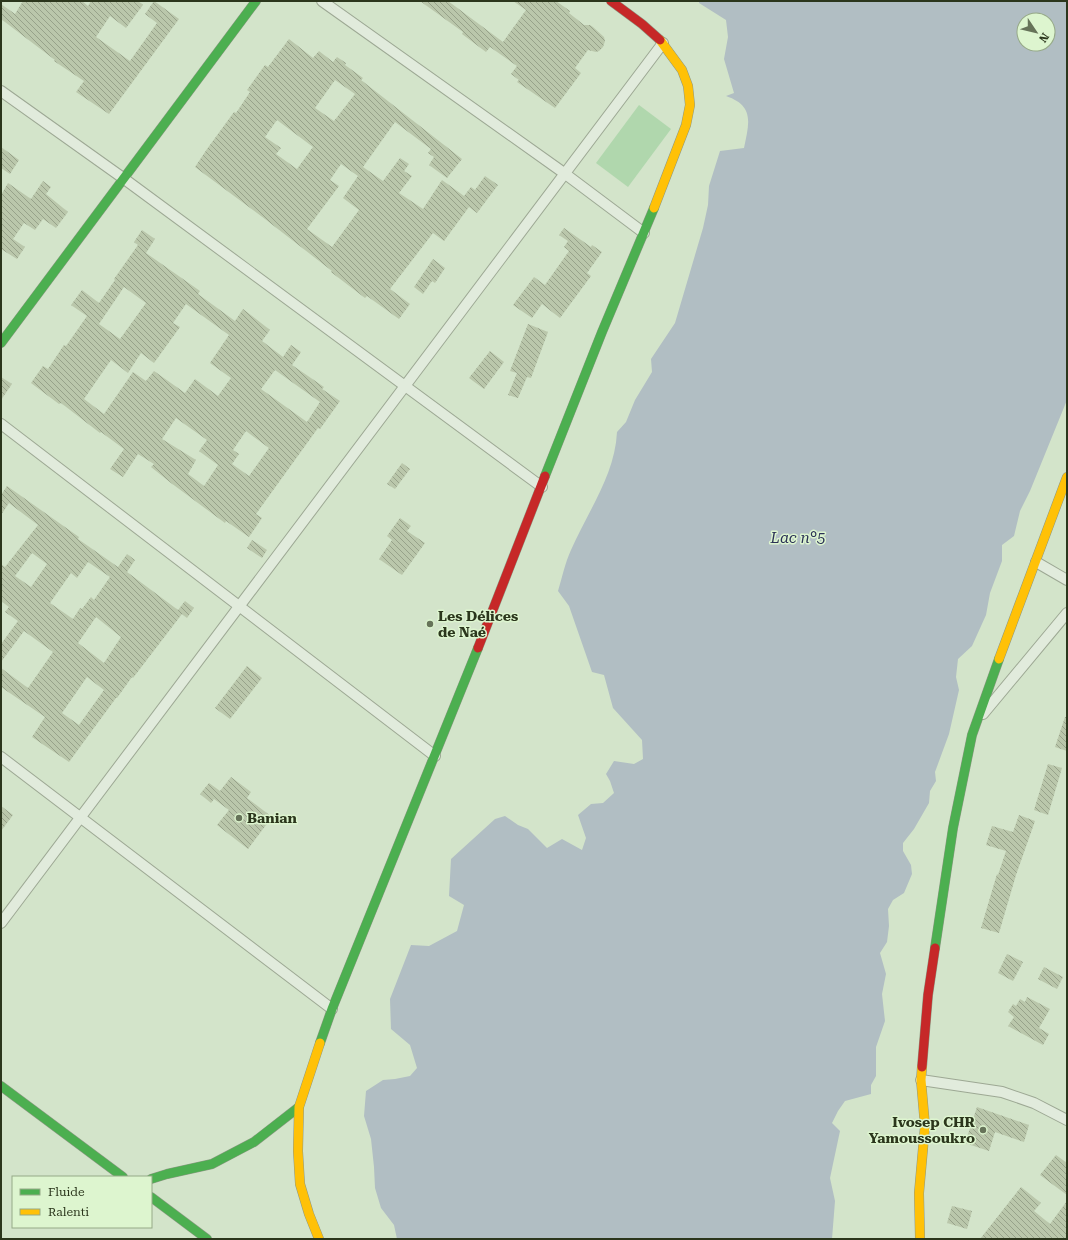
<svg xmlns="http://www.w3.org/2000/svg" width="1068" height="1240" viewBox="0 0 1068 1240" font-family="'Roboto Serif',serif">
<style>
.garden{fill:#b0d7ad}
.water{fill:#b1bec3;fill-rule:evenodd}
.building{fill:url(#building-back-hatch);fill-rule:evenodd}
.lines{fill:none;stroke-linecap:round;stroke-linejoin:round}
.street-casing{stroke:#9da894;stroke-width:12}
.fast-casing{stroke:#8d9884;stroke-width:10}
.slow-casing{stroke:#8d9884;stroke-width:10}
.jam-casing{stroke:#8d9884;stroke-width:10}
.street{stroke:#e1ebdc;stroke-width:10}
.fast{stroke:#4caf50;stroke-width:9}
.slow{stroke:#ffc107;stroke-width:9}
.jam{stroke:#c62828;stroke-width:9}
.poi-dot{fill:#667359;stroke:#ddf5cf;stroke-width:1.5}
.labels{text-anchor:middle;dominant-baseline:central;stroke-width:3;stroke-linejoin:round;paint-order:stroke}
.poi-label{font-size:14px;font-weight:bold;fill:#2b361c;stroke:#ddf5cf;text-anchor:start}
.water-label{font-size:15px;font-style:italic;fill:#2b3156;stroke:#ddf5cf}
</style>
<defs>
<pattern id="building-back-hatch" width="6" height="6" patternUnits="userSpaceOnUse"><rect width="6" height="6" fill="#bac7ab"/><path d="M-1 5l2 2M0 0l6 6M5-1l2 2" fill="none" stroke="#97a28a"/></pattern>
</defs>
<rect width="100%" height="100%" fill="#d3e4ca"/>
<path class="garden" d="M639 105 671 129 628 187 596 163Z"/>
<path class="water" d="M699 1H1067V400L1030 491 1020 511 1014 536 1002 545V561L990 593 986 615 972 646 958 659 956 677 959 690 949 734 935 772 936 781 930 791 929 803 914 829 903 843V851L911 865 912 874 904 893 893 900 888 909 889 926 887 942 880 953 886 974 882 994 885 1021 876 1047V1076L871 1085V1094L845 1101 838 1111 832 1123 840 1131 830 1178 835 1201 832 1239H397L394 1225 381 1208 375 1188 374 1167 371 1139 364 1116 366 1091 383 1080 395 1079 410 1076 417 1068 410 1045 391 1029 390 999 411 945 429 946 457 931 464 905 449 896 451 859 495 819 505 816 518 825 528 829 547 848 562 839 582 850 586 838 578 815 591 804 603 803 614 793 610 781 606 774 614 761 634 764 643 759 642 740 613 708 604 675 592 672 569 606 558 591C562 578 565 563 571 550 588 511 615 475 617 432L626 422 635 400 652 372 651 359 675 323 703 228 708 205 709 186 720 151 744 148C749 123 755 106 726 96L734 93 724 59 728 37 726 20 699 3ZM1024 20H1048V44H1024Z"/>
<g class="building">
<path d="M23 1H82L88 6 91 1H138L143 5 126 28 110 16 96 37 130 61 157 23 145 14 154 1 179 19 109 114 76 92 84 81 54 61 55 60 1 19V4L15 14Z"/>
<path d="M420 1H448L503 42 526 10 513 1H556L570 11 569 13 584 25H590L593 27 604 37 605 41 603 47 599 51 596 52 588 50 575 68 581 73 555 108 517 82 519 80 511 74 517 66 490 47 486 52 462 34 463 32Z"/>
<path d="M289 39 313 58 319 51 333 62 337 57 346 63 345 65 363 78 361 80 462 159 447 178 429 165 434 157 428 153 431 149 395 122 363 167 383 181 400 158 409 164 404 171 412 176 399 193 423 209 442 180 464 196 471 187 475 190 485 176 498 185 477 213 469 207 444 241 433 233 390 289 410 304 399 319 367 296 365 298 331 272 332 271 265 219 195 167 207 149 234 112 236 113 250 92 247 90 265 65 268 67ZM335 80 355 94 334 121 315 108ZM277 120 313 147 297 169 276 154 281 148 265 137ZM341 164 358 176 343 198 359 210 332 247 307 229 339 186 330 180Z"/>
<path d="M1 147 19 160 10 174 1 168Z"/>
<path d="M43 181 51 187 46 194 68 212 56 228 43 219 35 230 24 223 13 239 25 247 17 259 1 249V195L8 183 31 199Z"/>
<path d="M564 228 591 247 592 245 602 252 587 273 591 276 560 318 542 304 532 318 513 305 534 277 545 285 569 251 564 247 568 241 559 235Z"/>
<path d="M142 230 155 239 146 253 200 291 198 294 235 321 243 309 270 330 262 341 283 357 291 345 301 352 292 365 324 387 322 389 340 401 320 429 318 428 256 514 262 518 249 537 226 521 225 523 171 483 151 467 154 464 138 454 123 477 110 469 124 449 101 432 100 433 61 403 59 404 31 383 43 366 48 369 64 345 66 346 78 329 87 316 71 305 82 290 99 303 115 280 114 279 138 245 134 242ZM124 287 146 303 120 339 99 324ZM186 304 229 335 210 363 231 378 218 396 195 379 185 393 154 371 146 381 133 372 104 414 84 399 111 360 128 373 141 353 154 363 180 327 173 323ZM275 370 320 402 307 422 261 389ZM176 418 207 440 199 451 218 465 204 486 188 474 196 460 162 439ZM246 431 269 448 249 476 232 464 239 454 233 450Z"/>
<path d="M433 259 445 268 435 283 432 281 423 294 414 287Z"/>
<path d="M528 324 548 332 531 378 527 377 518 398 508 395 517 373 510 371Z"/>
<path d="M490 351 504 362 484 389 469 378Z"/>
<path d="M1 377 12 384 1 400Z"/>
<path d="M402 463 410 469 395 489 387 484Z"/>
<path d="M7 486 79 537 78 539 118 567 127 554 135 560 127 572 178 610 185 601 194 608 187 618 182 614 133 678 132 677 117 698H116L69 762 32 737 45 717 1 687V668L28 688 53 652 24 631 1 662V644L18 621 5 612 9 607 1 601V564L5 567 38 525 9 503 1 515V495ZM32 553 47 564 31 587 15 576ZM88 562 110 577 94 600 91 597 82 609 80 608 73 619 50 603 71 573 77 578ZM96 617 121 637 104 663 78 643ZM87 677 104 690 79 725 62 713Z"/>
<path d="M400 518 411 526 407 531 425 543 402 575 379 559 392 540 387 536Z"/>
<path d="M252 540 267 550 262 558 247 548Z"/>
<path d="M247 666 262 678 230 719 215 708Z"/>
<path d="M1065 717H1067V751L1055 747Z"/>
<path d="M1048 764 1062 768 1048 815 1034 810Z"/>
<path d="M231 777 251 792 247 798 272 817 248 849 217 825 229 810 214 799 211 803 200 794 209 783 220 791Z"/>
<path d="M1 806 13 815 1 831Z"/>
<path d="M1019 815 1035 821 1016 875 999 933 981 928 997 874 998 875 1006 851 986 845 992 826 1013 832Z"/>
<path d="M1007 954 1023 962 1013 981 998 973Z"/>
<path d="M1044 967 1063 977 1057 989 1038 979Z"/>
<path d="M1027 997 1050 1009 1039 1028 1049 1034 1043 1045 1008 1026 1014 1017 1008 1012 1013 1004 1016 1006 1020 999 1025 1002Z"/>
<path d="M977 1107 1029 1125 1024 1142 995 1132 989 1151 965 1143Z"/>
<path d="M1056 1155 1067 1163V1195L1040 1175Z"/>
<path d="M1021 1187 1041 1203 1034 1211 1050 1224 1067 1201V1239H980Z"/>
<path d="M952 1206 972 1211 967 1229 947 1223Z"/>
</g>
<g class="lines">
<g class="street-casing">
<g id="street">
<path d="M322 1 564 173 644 233"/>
<path d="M1 91 123 178 542 487"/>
<path d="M1 424 435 756"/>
<path d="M1036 562 1067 580"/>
<path d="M983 714 1067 613"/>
<path d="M1 757 332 1009"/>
<path d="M1 923 663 43"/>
<path d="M921 1080 1002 1092 1034 1103 1067 1120"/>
</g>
</g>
<g class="fast-casing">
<g id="fast">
<path d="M1 343 256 1"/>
<path d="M545 476 602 332 654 208"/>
<path d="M935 948 953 828 972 735 999 659"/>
<path d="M320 1043 332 1009 478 648"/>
<path d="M1 1086 123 1177"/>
<path d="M151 1179 167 1174 212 1164 254 1142 299 1107"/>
<path d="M151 1197 207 1239"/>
</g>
</g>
<g class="slow-casing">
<g id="slow">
<path d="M654 208 686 125 690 105 688 86 682 70 660 40"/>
<path d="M999 659 1067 477"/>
<path d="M319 1239 309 1214 300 1184 298 1151 299 1107 320 1043"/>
<path d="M920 1239 919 1193 925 1126 921 1080 922 1067"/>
</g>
</g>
<g class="jam-casing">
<g id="jam">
<path d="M611 1 642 24 660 40"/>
<path d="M478 648 545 476"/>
<path d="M922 1067 928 995 935 948"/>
</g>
</g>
<use href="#street" class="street"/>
<use href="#fast" class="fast"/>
<use href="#slow" class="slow"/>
<use href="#jam" class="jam"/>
</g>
<g class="poi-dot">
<circle cx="430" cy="624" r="4"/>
<circle cx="239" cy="818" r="4"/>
<circle cx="983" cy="1130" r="4"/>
</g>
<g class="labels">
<g class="poi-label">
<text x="438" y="616">Les Délices<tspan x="438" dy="16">de Naé</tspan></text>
<text x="247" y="818">Banian</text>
<text x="975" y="1122" text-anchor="end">Ivosep CHR<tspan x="975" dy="16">Yamoussoukro</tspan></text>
</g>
<g class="water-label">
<text x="798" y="538">Lac n°5</text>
</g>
</g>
<rect width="1068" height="1240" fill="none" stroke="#2b361c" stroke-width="4"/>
<rect x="12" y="1176" width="140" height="52" fill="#ddf5cf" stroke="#96a987"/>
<rect x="20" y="1189" width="20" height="6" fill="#4caf50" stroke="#96a987"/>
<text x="48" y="1196" font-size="12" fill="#2b361c">Fluide</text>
<rect x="20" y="1209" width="20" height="6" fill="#ffc107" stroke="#96a987"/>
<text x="48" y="1216" font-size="12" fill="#2b361c">Ralenti</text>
<g transform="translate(1036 32) rotate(125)"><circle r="19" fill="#ddf5cf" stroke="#96a987"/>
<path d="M0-3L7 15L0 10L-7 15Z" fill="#667359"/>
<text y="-6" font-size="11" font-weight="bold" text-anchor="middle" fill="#2b361c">N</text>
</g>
</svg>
